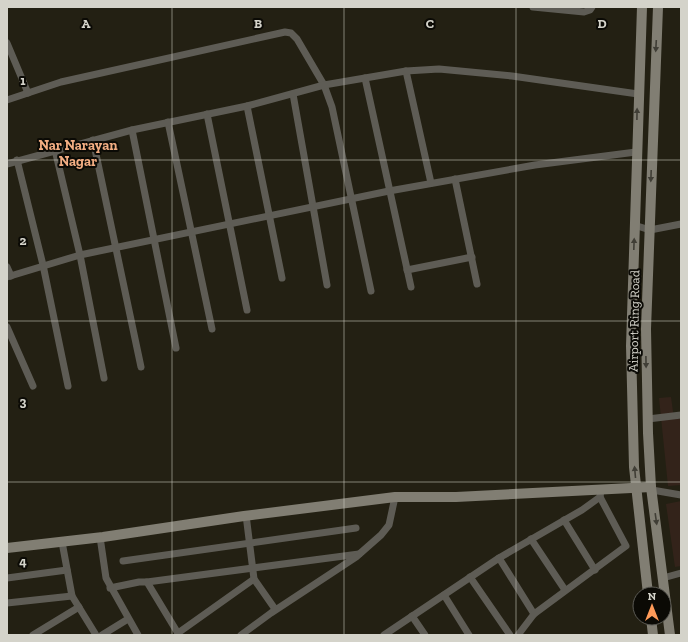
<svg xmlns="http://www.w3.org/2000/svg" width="688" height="642" viewBox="0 0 688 642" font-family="'Zilla Slab',serif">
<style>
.commercial{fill:#33231a}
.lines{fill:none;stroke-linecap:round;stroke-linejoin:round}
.street{stroke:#5e5c55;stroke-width:7}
.secondary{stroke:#817e73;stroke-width:10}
.oneway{fill:#403e36}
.grid{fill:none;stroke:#d4d3ca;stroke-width:1;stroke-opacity:0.55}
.labels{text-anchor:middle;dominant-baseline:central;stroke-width:4;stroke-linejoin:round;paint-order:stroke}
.street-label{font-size:13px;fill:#d4d3ca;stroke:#0b0a05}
.neighbourhood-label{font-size:14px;font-weight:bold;fill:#f3ae83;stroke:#0b0a05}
.grid-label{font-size:13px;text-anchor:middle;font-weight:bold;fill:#d4d3ca;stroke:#0b0a05;stroke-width:4;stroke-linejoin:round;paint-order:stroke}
</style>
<rect width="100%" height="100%" fill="#232013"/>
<g class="commercial">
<path d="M671 397 674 419H681V485L668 486 659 398Z"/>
<path d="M681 501V566L675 567 666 504Z"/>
</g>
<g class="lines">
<g class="street">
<path d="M533 7 584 12 590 10 592 7"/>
<path d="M7 43 28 93"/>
<path d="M406 71 431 183"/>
<path d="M365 78 411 287"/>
<path d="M293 94 327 285"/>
<path d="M7 100 61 82 285 32 291 33 297 39 324 85 332 107 371 291"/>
<path d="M247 106 282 278"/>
<path d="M207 114 247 310"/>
<path d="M168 122 212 329"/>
<path d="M132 130 176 348"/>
<path d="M93 140 141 367"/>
<path d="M55 150 80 255 104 378"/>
<path d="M17 160 43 265 68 386"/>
<path d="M7 164 132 130 247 106 324 85 406 71 439 69 512 76 638 94"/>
<path d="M455 179 477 284"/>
<path d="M634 225 650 230 681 224"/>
<path d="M7 267 11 276"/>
<path d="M407 270 472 257"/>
<path d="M7 277 80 255 389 191 535 165 636 152"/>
<path d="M7 327 33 386"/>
<path d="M648 419 681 415"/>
<path d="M652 490 681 495"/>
<path d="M246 515 254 579 275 609"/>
<path d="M564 520 595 570"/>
<path d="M100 537 106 578 138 635"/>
<path d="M531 539 565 590"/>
<path d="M62 542 72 596 96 635"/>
<path d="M499 558 534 614"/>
<path d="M123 561 356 528"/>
<path d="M470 577 510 635"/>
<path d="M7 578 67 570"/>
<path d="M663 578 681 573"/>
<path d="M147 582 359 554"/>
<path d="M110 588 139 582H147L179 635"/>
<path d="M444 595 469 635"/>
<path d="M7 603 72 596"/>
<path d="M412 616 425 635"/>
<path d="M178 633 254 579"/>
<path d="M33 635 79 607"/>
<path d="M102 635 128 619"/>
<path d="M241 635 271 613 356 557 381 535 389 525 395 497"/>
<path d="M384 635 499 558 582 510 600 497 601 490"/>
<path d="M518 635 534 614 626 546 600 497"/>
</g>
<g class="secondary">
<path d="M642 7 631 346 634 467 648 594"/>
<path d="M658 7 646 329 648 433 651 487 670 635"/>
<path d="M7 548 103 537 244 516 395 497H456L651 487"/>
<path d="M651 618 653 635"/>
</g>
</g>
<defs><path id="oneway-solid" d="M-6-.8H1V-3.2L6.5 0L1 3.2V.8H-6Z"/></defs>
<g class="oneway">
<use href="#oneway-solid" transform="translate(656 46) rotate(93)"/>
<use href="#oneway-solid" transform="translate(637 114) rotate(-89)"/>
<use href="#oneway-solid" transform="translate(651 176) rotate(92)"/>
<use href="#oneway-solid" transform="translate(634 244) rotate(-88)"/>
<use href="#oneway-solid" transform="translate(646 362) rotate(89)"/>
<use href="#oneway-solid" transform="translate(635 472) rotate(-95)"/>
<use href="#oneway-solid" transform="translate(656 519) rotate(82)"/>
</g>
<path class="grid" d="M172 7V635M344 7V635M516 7V635M7 160H681M7 321H681M7 482H681"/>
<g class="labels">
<g class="street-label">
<text transform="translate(634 321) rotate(-89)">Airport Ring Road</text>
</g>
<g class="neighbourhood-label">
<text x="78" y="145">Nar Narayan<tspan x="78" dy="16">Nagar</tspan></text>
</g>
</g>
<g class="grid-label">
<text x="86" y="28">A</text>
<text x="258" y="28">B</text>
<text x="430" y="28">C</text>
<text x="602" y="28">D</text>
<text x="23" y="85">1</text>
<text x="23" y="245">2</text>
<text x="23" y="406">3</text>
<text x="23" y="566">4</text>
</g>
<rect width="688" height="642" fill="none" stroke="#d4d3ca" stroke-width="16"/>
<g transform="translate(652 606)"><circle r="19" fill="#0b0a05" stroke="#5b5a54"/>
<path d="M0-3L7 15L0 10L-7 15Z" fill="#ff9b59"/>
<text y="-6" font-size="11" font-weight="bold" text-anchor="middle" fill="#d4d3ca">N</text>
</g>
</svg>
